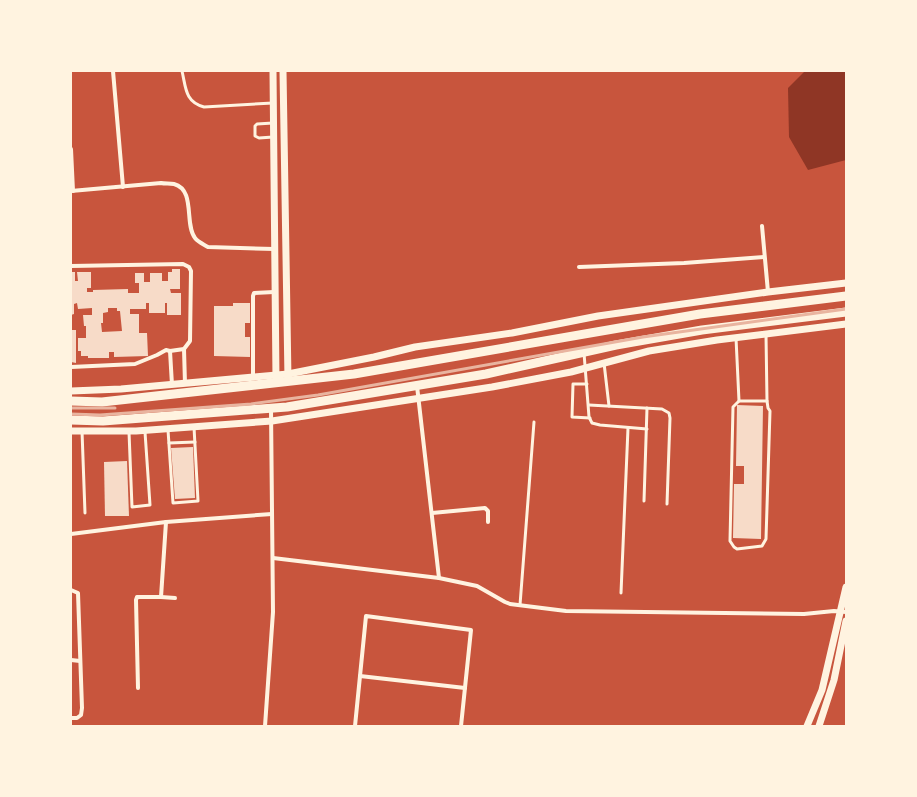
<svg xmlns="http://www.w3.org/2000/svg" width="917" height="797" viewBox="0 0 917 797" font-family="'Libre Baskerville',serif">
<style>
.water{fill:#8f3625}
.building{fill:#f7dbc8;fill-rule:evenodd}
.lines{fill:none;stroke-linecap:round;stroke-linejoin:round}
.service{stroke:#fff3e0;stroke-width:3}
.minor{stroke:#fff3e0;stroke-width:4}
.tertiary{stroke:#fff3e0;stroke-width:7}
.primary{stroke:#fff3e0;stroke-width:9}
.rail{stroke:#e9b49f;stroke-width:3}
</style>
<rect width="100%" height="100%" fill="#c8553d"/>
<path class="water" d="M805 71H846V160L808 170 789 137 788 88Z"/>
<g class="building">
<path d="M172 269H180V289H170L171 293H181V315H167V303H165V313H149V303H146V309H130V314H139V333H147L148 356 114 357V352H109V358H88V356H81V351H78V338H86V326H84L83 315H92V308L78 309 77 303 74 304V314L71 315V272H75V281H78L77 272H91V288H87V292H93V290L128 289V293H139V283H135V273H144V282H150V273H162V281H168V272H172ZM108 308H117V311H120L122 331 102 332 101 323H103V313L108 312Z"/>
<path d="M233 303H250V323H245V337H250V357L214 356V306H233Z"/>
<path d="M71 330H76V363L71 362Z"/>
<path d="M737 405 763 406 761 539 733 538 734 484H744V466H736Z"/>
<path d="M193 447 195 498 175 499 171 448Z"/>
<path d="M127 461 129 516H105L104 462Z"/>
</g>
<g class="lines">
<g class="service">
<path d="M182 71C186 88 185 102 204 107L273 103"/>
<path d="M273 123 257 124 255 126V136L259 138 273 137"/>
<path d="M736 338 739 401H767L766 335"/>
<path d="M584 353 589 417 592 423 600 425 647 429"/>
<path d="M604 363 609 406"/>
<path d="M587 384H573L572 417 590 418"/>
<path d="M739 401 733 407 730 541 734 547 737 549 762 546 766 539 770 411 768 408 767 401"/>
<path d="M589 405 662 409 669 413 670 418 667 504"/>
<path d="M168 430 173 503 198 501 194 427"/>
<path d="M82 431 85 513"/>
<path d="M129 432 132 507 150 505 145 432"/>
<path d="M169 443 195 442"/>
<path d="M644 501 647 408"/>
<path d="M621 593 628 428"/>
<path d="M520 605 534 422"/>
</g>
<g class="minor">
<path d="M113 71 123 187"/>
<path d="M71 149 73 191"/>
<path d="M71 191 161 183C165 184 170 183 174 184 196 190 184 224 195 238 198 242 203 244 208 247L274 249"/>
<path d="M762 226 768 292"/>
<path d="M71 266 183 264 189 267 191 271 190 341 184 349 170 351 166 350 157 355 135 364 71 367"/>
<path d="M579 267 684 263 764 257"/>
<path d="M184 349 185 384"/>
<path d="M170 351 172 385"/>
<path d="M253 377V296L254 293 274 292"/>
<path d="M417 386 439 578"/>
<path d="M432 513 485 508 488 511V522"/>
<path d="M71 534 166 522 272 514"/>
<path d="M273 558 439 578 477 586 505 602 510 604 566 611 804 614 834 611 846 612"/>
<path d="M71 590 78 593 82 708 81 715 77 718H71"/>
<path d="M161 597 175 598"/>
<path d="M71 660 80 661"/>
<path d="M360 676 465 688"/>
<path d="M138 688 136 600 137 597H161L166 522"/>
<path d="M265 726 273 612 271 409"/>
<path d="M355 726 366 616 471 630 461 726"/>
</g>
<g class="tertiary">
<path d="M273 71 276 379"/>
<path d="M283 71 288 379"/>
<path d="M71 391 121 389 288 374 374 357 415 347 512 333 598 316 768 292 846 283"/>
<path d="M71 431H136L272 421 492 387 571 372 649 351 717 340 846 324"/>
<path d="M807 726 822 690 846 587"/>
<path d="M819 726 834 680 846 621"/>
</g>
<g class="primary">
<path d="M71 401 102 402 354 374 700 314 846 296"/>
<path d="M71 420 103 421 287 407 486 374 616 345 702 330 846 312"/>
</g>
<g class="rail">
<path d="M71 408H115"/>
<path d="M71 414 100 415 251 404 318 395 643 337 846 309"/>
</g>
</g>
<rect width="917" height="797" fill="none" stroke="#fff3e0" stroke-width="144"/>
</svg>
